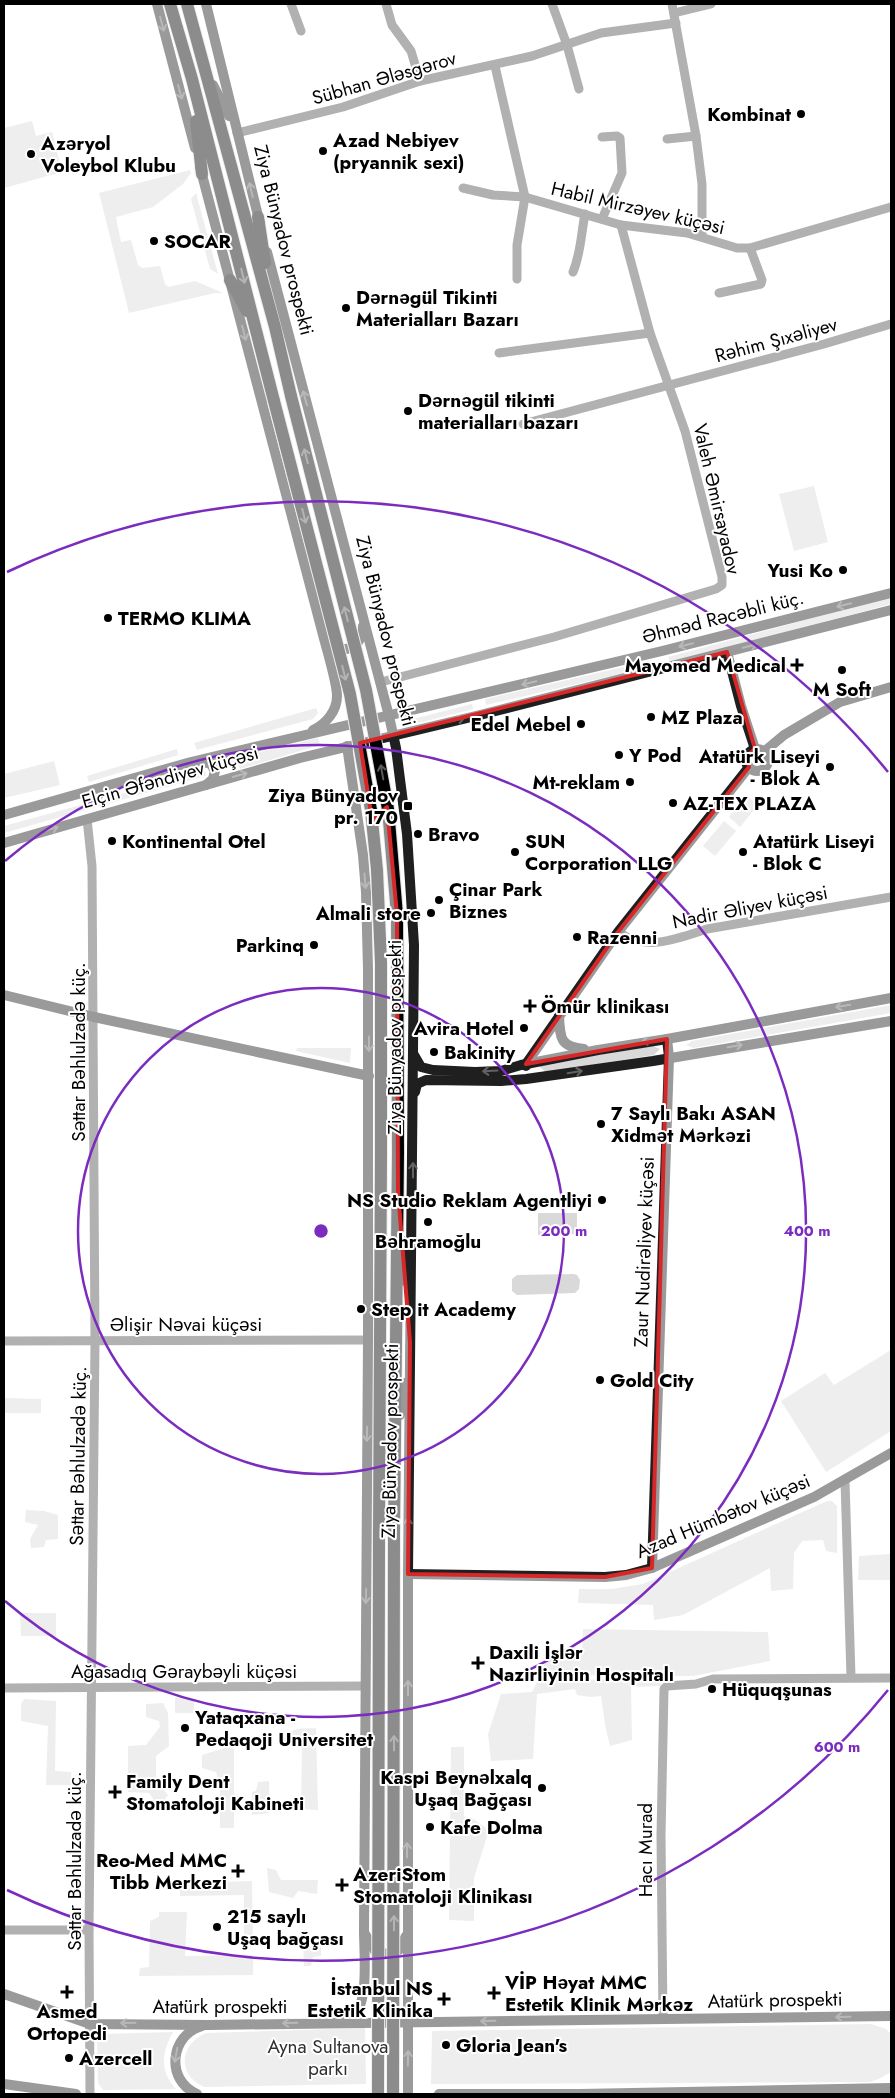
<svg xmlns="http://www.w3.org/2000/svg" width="895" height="2098" viewBox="0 0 895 2098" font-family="Jost,sans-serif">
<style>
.green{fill:#d9d9d9}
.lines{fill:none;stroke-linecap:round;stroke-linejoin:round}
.primary-casing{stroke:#dbdbdb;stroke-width:14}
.street{stroke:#525252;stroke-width:9}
.secondary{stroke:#1f1f1f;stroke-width:10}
.primary{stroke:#000;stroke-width:12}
.primary-bridge-casing{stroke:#dbdbdb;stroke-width:14;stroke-linecap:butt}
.primary-bridge{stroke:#000;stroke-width:12}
.oneway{stroke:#626262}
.oneway2{stroke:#595959}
.marked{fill:none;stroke:#d62828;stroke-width:4;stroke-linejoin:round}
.ring{fill:none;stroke:#7b2cbf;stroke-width:2.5}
.poi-dot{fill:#000;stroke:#fff;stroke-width:2}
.labels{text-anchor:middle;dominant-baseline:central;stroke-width:4;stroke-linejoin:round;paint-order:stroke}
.street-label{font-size:19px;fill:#000;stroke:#fff}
.poi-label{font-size:19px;font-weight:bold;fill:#000;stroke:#fff;text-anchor:start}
.park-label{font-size:19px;fill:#303030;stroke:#fff}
.centre{fill:#7b2cbf;stroke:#fff;stroke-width:2.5}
.ring-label{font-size:15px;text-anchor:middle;font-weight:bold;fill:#7b2cbf;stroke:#fff;stroke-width:4;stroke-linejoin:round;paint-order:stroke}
</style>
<rect width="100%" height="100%" fill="#fff"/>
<g class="green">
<path d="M32 121 36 136 52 132 62 172 4 188V128Z"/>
<path d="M190 170 191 173 183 184 153 207 116 217 121 242 131 240 138 265 142 268 160 266 165 284 168 287 195 281 223 293H215L129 313 99 193Z"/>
<path d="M196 193 218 274 210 269 191 199Z"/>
<path d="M814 486 828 542 794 551 779 494Z"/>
<path d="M891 597V604L670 663 668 657Z"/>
<path d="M649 661 650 667 486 705 485 699Z"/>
<path d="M472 704 473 709 411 725 409 720Z"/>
<path d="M316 708 318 713 313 719 197 750 194 743Z"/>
<path d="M318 738 320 745 240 769 238 765 226 760Z"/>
<path d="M177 749 178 755 89 782 87 776Z"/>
<path d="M54 761 60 785 4 798V774Z"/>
<path d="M205 771 206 776 4 833V826Z"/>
<path d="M746 795 758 805 740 827 729 817Z"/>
<path d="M724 821 736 831 715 856 703 846Z"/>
<path d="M891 1005V1013L693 1048 686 1045 692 1041Z"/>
<path d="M653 1046 660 1049 654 1055 546 1072 537 1065Z"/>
<path d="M297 1048H351L350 1063 296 1051Z"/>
<path d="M538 1213H577V1234L538 1235Z"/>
<path d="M574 1274 577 1275 580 1280 579 1289 575 1293 517 1295 512 1291V1279L517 1275Z"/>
<path d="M891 1350V1431L826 1472 781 1401 825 1373 834 1385Z"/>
<path d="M4 1398 41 1399V1413H4Z"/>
<path d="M827 1501H832L837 1506V1553L826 1551 823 1540 802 1541 794 1553 793 1589 771 1591 770 1568 683 1615 654 1620 653 1605 578 1603 579 1589H611L643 1584Z"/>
<path d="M26 1510 44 1511 58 1515V1539L46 1540 44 1547 31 1548 30 1539 38 1525 25 1522Z"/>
<path d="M891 1554V1580H858L859 1556Z"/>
<path d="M20 1613H56V1636H21Z"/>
<path d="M583 1629 768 1632 770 1661 693 1676 544 1675V1650L582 1651Z"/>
<path d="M662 1679 661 1686 631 1687 632 1740 610 1746 605 1725 601 1696 590 1697 577 1695 575 1689 537 1694 533 1759 491 1761 488 1734 501 1694 532 1692 538 1680Z"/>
<path d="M175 1698 194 1699V1713H175Z"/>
<path d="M24 1699 56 1701 55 1771 71 1772 72 1785H46L48 1726 21 1721V1704Z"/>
<path d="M163 1703 168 1713 169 1746 156 1756V1781L168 1795 159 1807 149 1793 128 1792V1746L146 1745 160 1727 159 1721 146 1717V1704Z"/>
<path d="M316 1728 318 1810 301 1809 302 1746 283 1745C287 1726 300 1729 316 1728Z"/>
<path d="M234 1745V1828H220V1785L216 1772 202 1768V1755Z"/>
<path d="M451 1747H464V1817L472 1818 489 1830 474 1878V1921L449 1920Z"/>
<path d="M269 1781V1813L252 1815V1792L256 1791 258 1782Z"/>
<path d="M267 1868 276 1870 281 1880H318L317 1894 298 1891 293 1898 269 1892Z"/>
<path d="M252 1881 253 1945 244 1946V1895L180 1896V1883Z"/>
<path d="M159 1912H187L185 1956 253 1955V1975L139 1976 140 1968 149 1967 150 1921 159 1917Z"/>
<path d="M321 1943V1956L313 1957 311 1966H304L303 1944Z"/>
<path d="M871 2024 886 2029 891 2034V2072L881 2078 870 2082 431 2084 432 2031Z"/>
<path d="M365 2028 366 2084 204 2087C176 2074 180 2044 206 2033Z"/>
<path d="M173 2032C162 2052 159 2071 176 2089L103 2090 98 2083 97 2039 102 2034Z"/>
</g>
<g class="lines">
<g class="primary-casing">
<g id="primary">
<path d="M170 4 192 79 274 401"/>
<path d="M187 4 275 327 291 396"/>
<path d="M196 121 202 174"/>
<path d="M258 217 265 263"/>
<path d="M230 280 247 311"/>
<path d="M394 1533 398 1152"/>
<path d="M379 1534 381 1153"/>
</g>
</g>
<g class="street">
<path d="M291 4 301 31"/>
<path d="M386 4 392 25 411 51 420 81"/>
<path d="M552 4 567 45 579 89"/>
<path d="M672 4 696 136 702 184V237"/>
<path d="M674 13 711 4"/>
<path d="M495 66 525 197 517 245V279"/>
<path d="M237 133 343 107 420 81 532 56 601 33 676 23"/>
<path d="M602 137 617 136 620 138 622 173 602 219"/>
<path d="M667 139 696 136"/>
<path d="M463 188 493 195 525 197 621 225 687 233 737 248H750L891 207"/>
<path d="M573 272C581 253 581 234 585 214"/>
<path d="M719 293 761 284 762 280 750 248"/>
<path d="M499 353 650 333"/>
<path d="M523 424 824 344 891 324"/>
<path d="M381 682 554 637 716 589 722 585V577L685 431 650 333 621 225"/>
<path d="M87 819 92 866 95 1341 89 1930 90 2094"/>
<path d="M618 932C646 952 677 939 707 929L891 897"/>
<path d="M4 1341 368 1340"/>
<path d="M845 1481 851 1677"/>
<path d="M4 1688 365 1686"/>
<path d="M4 1930H89"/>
<path d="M663 2019 661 1836 664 1689 667 1686 696 1684 713 1679 891 1678"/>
</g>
<g class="secondary">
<path d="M157 4 195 148"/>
<path d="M206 4 260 224"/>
<path d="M213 85 229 116"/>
<path d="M200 167 322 631C326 647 337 682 337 696 337 711 326 724 313 730"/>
<path d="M267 252 389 716 396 748 407 834 414 945 408 1574V2094"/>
<path d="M333 646C349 655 363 643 363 626"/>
<path d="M727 652 741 706 755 749"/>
<circle cx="757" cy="760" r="11"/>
<path d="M765 751 784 735 840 702 891 687"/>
<path d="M199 761 211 764 215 771 213 779 206 785"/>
<path d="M4 815 191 762 662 651 891 593"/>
<path d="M4 843 300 758 480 715 891 610"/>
<path d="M4 995 94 1017 369 1076"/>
<path d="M559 1016C560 1038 560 1047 584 1049"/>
<path d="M414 1055 421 1067 433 1070 475 1072 501 1071 521 1065 598 1050 667 1039 891 998"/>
<path d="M526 1066V1064L618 932 749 767"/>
<path d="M415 1092 417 1084 426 1080 501 1081 526 1079 653 1061 891 1021"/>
<path d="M402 1241 405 1281"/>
<path d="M400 1415 404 1383"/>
<path d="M652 1568 669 1057 667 1039"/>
<path d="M408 1574 605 1577 626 1575 652 1568 814 1497 891 1453"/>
<path d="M365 1934 375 1951 388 1954 399 1950 406 1936"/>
<path d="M4 1994 90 2024 208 2025 891 2016"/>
<path d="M332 2023C340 2021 348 2021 354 2015 369 2002 364 1951 364 1931L368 1340V969L366 892 363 855 347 746"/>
<path d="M4 2084 76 2094"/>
<path d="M197 2094C165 2080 170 2035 202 2026"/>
<path d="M439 2094H580L891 2088"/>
</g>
<use href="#primary" class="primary"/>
<g class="primary-bridge-casing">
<g id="primary-bridge">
<path d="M291 396 366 690 388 809 397 915 398 1152"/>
<path d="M274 401 350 694 371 810 377 870 381 963V1153"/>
<path d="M378 2094 379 1534"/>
<path d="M393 2094 394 1533"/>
</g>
</g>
<use href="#primary-bridge" class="primary-bridge"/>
</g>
<defs><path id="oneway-shaft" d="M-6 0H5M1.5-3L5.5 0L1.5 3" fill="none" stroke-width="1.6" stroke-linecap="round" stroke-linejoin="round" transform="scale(1.25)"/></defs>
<g class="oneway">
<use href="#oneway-shaft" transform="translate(162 24) rotate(75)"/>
<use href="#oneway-shaft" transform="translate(180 92) rotate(75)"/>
<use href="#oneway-shaft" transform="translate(251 190) rotate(-104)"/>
<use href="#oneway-shaft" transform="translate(244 333) rotate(75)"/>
<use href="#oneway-shaft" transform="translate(305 398) rotate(-105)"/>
<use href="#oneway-shaft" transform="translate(844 605) rotate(166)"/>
<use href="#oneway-shaft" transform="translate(686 645) rotate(166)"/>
<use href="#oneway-shaft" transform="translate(750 646) rotate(-14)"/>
<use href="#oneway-shaft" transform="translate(529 683) rotate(166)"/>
<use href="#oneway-shaft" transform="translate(457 720) rotate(-14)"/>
<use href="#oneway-shaft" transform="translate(240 775) rotate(-16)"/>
<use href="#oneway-shaft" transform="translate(51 829) rotate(-16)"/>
<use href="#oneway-shaft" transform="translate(365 881) rotate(85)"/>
<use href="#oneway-shaft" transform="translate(843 1006) rotate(170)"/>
<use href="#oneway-shaft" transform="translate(649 1041) rotate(172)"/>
<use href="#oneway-shaft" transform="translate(369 1044) rotate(90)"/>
<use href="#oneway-shaft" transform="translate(735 1046) rotate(-9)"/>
<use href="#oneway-shaft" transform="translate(490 1071) rotate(177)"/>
<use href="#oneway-shaft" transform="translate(575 1072) rotate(-9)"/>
<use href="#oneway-shaft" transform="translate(413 1170) rotate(-90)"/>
<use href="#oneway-shaft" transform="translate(367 1434) rotate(91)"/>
<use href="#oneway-shaft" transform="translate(408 1525) rotate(-89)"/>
<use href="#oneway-shaft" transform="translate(366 1596) rotate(91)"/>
<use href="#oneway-shaft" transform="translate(408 1688) rotate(-90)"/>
<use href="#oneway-shaft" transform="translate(407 1850) rotate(-90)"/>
<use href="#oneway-shaft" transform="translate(843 2017) rotate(179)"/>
<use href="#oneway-shaft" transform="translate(488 2021) rotate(179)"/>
<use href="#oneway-shaft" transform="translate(128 2023) rotate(179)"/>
<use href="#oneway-shaft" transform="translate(290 2023) rotate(179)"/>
<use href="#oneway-shaft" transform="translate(176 2055) rotate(100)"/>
<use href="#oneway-shaft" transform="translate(408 2058) rotate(-89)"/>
</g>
<g class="oneway2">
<use href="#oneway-shaft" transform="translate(243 276) rotate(76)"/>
<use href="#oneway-shaft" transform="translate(306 456) rotate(-104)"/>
<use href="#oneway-shaft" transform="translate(304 516) rotate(76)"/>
<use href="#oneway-shaft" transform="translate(346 614) rotate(-104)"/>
<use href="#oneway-shaft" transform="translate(344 673) rotate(76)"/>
<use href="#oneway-shaft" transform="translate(382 772) rotate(-100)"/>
<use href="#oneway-shaft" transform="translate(394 1743) rotate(-90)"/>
<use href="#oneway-shaft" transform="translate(394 1923) rotate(-90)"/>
</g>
<path d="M0 0H895V2098H0ZM727 652 755 749 747 756 749 767 618 932 526 1064 667 1039 652 1568 605 1577 408 1574 410 1342 398 1191 397 915 387 807 372 819 360 743Z" fill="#fff" fill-opacity=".55" fill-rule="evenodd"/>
<path class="marked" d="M727 652 755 749 747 756 749 767 618 932 526 1064 667 1039 652 1568 605 1577 408 1574 410 1342 398 1191 397 915 387 807 372 819 360 743Z"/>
<g class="ring">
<circle cx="321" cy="1231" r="243"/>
<path d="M5 861A486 486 0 1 1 5 1601"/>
<path d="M888 1690A730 730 0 0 1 7 1890M7 572A730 730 0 0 1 888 772"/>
</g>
<g class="poi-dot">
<circle cx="801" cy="114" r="5"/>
<circle cx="323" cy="151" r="5"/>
<circle cx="31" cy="154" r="5"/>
<circle cx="154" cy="241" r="5"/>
<circle cx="346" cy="308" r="5"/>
<circle cx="408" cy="411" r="5"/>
<circle cx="843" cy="570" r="5"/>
<circle cx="108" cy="618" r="5"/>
<path d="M794.5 657.5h5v5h5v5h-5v5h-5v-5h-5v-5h5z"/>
<circle cx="842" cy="670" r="5"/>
<circle cx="651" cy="717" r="5"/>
<circle cx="581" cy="724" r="5"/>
<circle cx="619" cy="755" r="5"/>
<circle cx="830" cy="767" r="5"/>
<circle cx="630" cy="782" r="5"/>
<circle cx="673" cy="803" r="5"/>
<rect x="403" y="801" width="10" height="10" rx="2.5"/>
<circle cx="418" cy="834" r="5"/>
<circle cx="112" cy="841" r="5"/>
<circle cx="515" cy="852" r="5"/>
<circle cx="743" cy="852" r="5"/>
<circle cx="439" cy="900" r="5"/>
<circle cx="431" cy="913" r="5"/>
<circle cx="577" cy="937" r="5"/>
<circle cx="314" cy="945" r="5"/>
<path d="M527.5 998.5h5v5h5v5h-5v5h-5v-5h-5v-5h5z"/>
<circle cx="524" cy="1028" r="5"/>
<circle cx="434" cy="1052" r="5"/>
<circle cx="601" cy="1124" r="5"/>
<circle cx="602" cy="1200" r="5"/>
<circle cx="428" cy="1222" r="5"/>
<circle cx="361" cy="1309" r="5"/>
<circle cx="600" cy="1380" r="5"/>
<path d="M475.5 1655.5h5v5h5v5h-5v5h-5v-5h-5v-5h5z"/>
<circle cx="712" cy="1689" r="5"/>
<circle cx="185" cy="1728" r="5"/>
<circle cx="542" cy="1788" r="5"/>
<path d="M112.5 1784.5h5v5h5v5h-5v5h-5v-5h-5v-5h5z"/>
<circle cx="430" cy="1827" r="5"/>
<path d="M235.5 1863.5h5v5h5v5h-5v5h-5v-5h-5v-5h5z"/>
<path d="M339.5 1877.5h5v5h5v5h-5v5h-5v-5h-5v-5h5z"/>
<circle cx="217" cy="1927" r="5"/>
<path d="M64.5 1984.5h5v5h5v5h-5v5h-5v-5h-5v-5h5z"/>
<path d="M491.5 1985.5h5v5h5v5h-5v5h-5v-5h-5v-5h5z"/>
<path d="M441.5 1991.5h5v5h5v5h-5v5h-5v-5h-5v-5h5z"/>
<circle cx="446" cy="2045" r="5"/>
<circle cx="69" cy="2058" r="5"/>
</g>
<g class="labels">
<g class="street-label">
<text transform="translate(384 78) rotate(-16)">Sübhan Ələsgərov</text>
<text transform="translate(638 208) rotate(13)">Habil Mirzəyev küçəsi</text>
<text transform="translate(284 240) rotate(76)">Ziya Bünyadov prospekti</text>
<text transform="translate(776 340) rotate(-15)">Rəhim Şıxəliyev</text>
<text transform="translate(717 499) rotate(77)">Valeh Əmirsayadov</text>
<text transform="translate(723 617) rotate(-14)">Əhməd Rəcəbli küç.</text>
<text transform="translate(386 631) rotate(76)">Ziya Bünyadov prospekti</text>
<text transform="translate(170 777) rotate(-16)">Elçin Əfəndiyev küçəsi</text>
<text transform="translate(750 907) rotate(-11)">Nadir Əliyev küçəsi</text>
<text transform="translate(394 1037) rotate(-90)">Ziya Bünyadov prospekti</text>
<text transform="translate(78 1052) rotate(-90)">Səttar Bəhlulzadə küç.</text>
<text transform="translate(644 1252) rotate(-88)">Zaur Nudirəliyev küçəsi</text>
<text x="186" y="1324">Əlişir Nəvai küçəsi</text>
<text transform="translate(390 1441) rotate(-89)">Ziya Bünyadov prospekti</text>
<text transform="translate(78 1456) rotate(-89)">Səttar Bəhlulzadə küç.</text>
<text transform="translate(723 1516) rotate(-23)">Azad Hümbətov küçəsi</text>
<text x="184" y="1671">Ağasadıq Gəraybəyli küçəsi</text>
<text transform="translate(645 1850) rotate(-90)">Hacı Murad</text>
<text transform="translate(74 1861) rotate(-90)">Səttar Bəhlulzadə küç.</text>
<text transform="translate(775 2000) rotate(-1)">Atatürk prospekti</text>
<text x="220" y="2006">Atatürk prospekti</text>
</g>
<g class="poi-label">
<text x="791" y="114" text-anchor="end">Kombinat</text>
<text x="333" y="140">Azad Nebiyev<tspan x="333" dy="22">(pryannik sexi)</tspan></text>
<text x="41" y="143">Azəryol<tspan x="41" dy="22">Voleybol Klubu</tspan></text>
<text x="164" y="241">SOCAR</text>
<text x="356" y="297">Dərnəgül Tikinti<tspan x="356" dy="22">Materialları Bazarı</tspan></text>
<text x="418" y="400">Dərnəgül tikinti<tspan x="418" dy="22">materialları bazarı</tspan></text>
<text x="833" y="570" text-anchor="end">Yusi Ko</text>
<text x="118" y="618">TERMO KLIMA</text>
<text x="786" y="665" text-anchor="end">Mayomed Medical</text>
<text x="842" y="689" text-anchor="middle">M Soft</text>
<text x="661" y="717">MZ Plaza</text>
<text x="571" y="724" text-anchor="end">Edel Mebel</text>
<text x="629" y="755">Y Pod</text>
<text x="820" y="756" text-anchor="end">Atatürk Liseyi<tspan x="820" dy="22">- Blok A</tspan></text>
<text x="620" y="782" text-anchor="end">Mt-reklam</text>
<text x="398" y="795" text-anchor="end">Ziya Bünyadov<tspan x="398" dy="22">pr. 170</tspan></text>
<text x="683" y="803">AZ-TEX PLAZA</text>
<text x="428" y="834">Bravo</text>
<text x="122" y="841">Kontinental Otel</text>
<text x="525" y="841">SUN<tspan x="525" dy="22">Corporation LLG</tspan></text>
<text x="753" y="841">Atatürk Liseyi<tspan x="753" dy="22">- Blok C</tspan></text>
<text x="449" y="889">Çinar Park<tspan x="449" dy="22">Biznes</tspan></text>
<text x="421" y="913" text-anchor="end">Almali store</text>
<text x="587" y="937">Razenni</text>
<text x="304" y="945" text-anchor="end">Parkinq</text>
<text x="541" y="1006">Ömür klinikası</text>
<text x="514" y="1028" text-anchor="end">Avira Hotel</text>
<text x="444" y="1052">Bakinity</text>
<text x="611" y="1113">7 Saylı Bakı ASAN<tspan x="611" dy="22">Xidmət Mərkəzi</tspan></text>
<text x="592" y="1200" text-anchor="end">NS Studio Reklam Agentliyi</text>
<text x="428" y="1241" text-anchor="middle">Bəhramoğlu</text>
<text x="371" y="1309">Step it Academy</text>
<text x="610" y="1380">Gold City</text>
<text x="489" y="1652">Daxili İşlər<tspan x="489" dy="22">Nazirliyinin Hospitalı</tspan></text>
<text x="722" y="1689">Hüquqşunas</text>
<text x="195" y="1717">Yataqxana -<tspan x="195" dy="22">Pedaqoji Universitet</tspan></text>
<text x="532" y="1777" text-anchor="end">Kaspi Beynəlxalq<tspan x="532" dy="22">Uşaq Bağçası</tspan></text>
<text x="126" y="1781">Family Dent<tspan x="126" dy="22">Stomatoloji Kabineti</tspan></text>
<text x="440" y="1827">Kafe Dolma</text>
<text x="227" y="1860" text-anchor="end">Reo-Med MMC<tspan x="227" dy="22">Tibb Merkezi</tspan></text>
<text x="353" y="1874">AzeriStom<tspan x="353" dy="22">Stomatoloji Klinikası</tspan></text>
<text x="227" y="1916">215 saylı<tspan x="227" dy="22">Uşaq bağçası</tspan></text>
<text x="505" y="1982">VİP Həyat MMC<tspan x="505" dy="22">Estetik Klinik Mərkəz</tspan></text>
<text x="433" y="1988" text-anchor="end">İstanbul NS<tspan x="433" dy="22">Estetik Klinika</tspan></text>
<text x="67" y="2011" text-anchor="middle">Asmed<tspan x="67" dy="22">Ortopedi</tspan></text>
<text x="456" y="2045">Gloria Jean's</text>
<text x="79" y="2058">Azercell</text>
</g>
<g class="park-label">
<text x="328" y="2046">Ayna Sultanova<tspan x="328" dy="22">parkı</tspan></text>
</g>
</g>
<circle cx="321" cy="1231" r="8" class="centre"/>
<g class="ring-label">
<text x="564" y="1236">200 m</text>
<text x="807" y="1236">400 m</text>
<text x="837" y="1752">600 m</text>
</g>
<rect width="895" height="2098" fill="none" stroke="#000000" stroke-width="10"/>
</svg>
